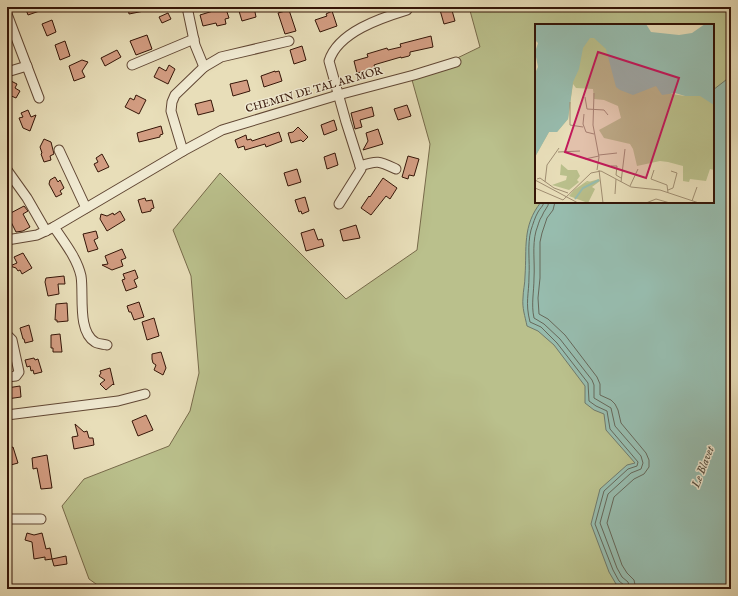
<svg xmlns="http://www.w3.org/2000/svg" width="738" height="596" viewBox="0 0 738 596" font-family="'IM FELL English',serif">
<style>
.green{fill:#bac08c;stroke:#776a4a;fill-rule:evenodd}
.water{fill:#97bcae;stroke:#6f796b}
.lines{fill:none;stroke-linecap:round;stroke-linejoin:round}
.shore{stroke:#66685a;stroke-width:1}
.building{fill:#d39d82;stroke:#341507}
.minor-casing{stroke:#614734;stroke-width:11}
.minor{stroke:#f0ead2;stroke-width:9}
.labels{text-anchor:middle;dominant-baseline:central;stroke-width:3;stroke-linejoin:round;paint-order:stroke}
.street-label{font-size:11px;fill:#341507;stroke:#f0ead2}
.water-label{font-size:12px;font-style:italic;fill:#574f41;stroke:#f0ead2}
.inset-river{fill:none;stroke:#97bcae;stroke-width:2}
.inset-road{fill:none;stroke:#a08e72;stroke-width:1}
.view{fill:#c2185b;fill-opacity:0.15;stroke:#c2185b;stroke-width:2}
.inset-edge{fill:none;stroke:#341507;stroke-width:2}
</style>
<rect width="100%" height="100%" fill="#e8deb9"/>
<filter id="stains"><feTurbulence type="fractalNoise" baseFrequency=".005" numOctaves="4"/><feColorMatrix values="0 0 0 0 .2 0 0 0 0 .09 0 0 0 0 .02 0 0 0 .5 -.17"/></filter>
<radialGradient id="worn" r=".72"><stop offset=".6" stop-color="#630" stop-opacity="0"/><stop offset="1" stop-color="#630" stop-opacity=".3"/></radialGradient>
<path class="green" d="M469 7H731V208L640 436 616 584 623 589H103L89 579 62 506 84 479 169 446 190 411 199 373 191 276 173 230 220 173 346 299 417 250 430 144 412 80 480 47ZM536 25H713V202H536Z"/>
<path class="water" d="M731 76V589H623L616 584 609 572 591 524 600 489 627 465 635 463 606 430 604 414 594 410 585 403V386L554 345 538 331 527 326C525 316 522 308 523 298 523 291 525 284 525 276 527 248 522 226 541 202H713V90Z"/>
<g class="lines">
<g class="shore">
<path d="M544 202C543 207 540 208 538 212 535 217 533 224 531 230 527 245 530 261 529 276 529 295 525 302 530 322L541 327 557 343 588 383 589 401 596 406 607 411 610 429 638 462 637 466 628 469 604 491 595 524 613 570 619 581 624 585 625 589"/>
<path d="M549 202C548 208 544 210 542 216 539 220 538 226 536 231 532 246 535 262 534 278 534 292 531 304 534 318L544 324 560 339 592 380 594 385V398L611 408 615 426 641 456 643 463 641 469 631 473 608 494 600 523 617 568 622 577 628 582 630 589"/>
<path d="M555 202 553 210 547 218 542 233 540 242V278L538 298 539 314 548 319 565 335 597 377 600 384V395L611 400 615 404 618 410 621 423 646 453 649 460V467L644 474 634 479 614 497 607 523 622 565 627 573 634 580 636 589"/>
</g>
</g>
<g class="building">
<path d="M25 7H48V8L28 15Z"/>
<path d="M128 7H148L149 10 129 14Z"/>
<path d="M212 7H221L222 10 226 9 229 18 225 19 226 24 217 26 216 23 203 26 200 15 213 11Z"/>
<path d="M247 7H254L256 17 242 21 239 11 247 8Z"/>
<path d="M451 7 455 21 444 24 440 10Z"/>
<path d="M289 10 296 31 285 34 278 13Z"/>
<path d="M332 11 337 26 320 32 315 20 327 16 326 14Z"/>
<path d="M168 13 171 19 162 23 159 17Z"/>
<path d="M52 20 56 32 47 36 42 24Z"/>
<path d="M147 35 152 49 136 55 130 41Z"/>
<path d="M431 36 433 47 410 52V55L409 56 401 58V57L377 64 374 65 375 68 357 73 354 61 368 57 367 54 387 48 388 50 401 47 400 44Z"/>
<path d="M65 41 70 56 60 60 55 45Z"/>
<path d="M302 46 306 60 294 64 290 50Z"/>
<path d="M117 50 121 57 105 66 101 58Z"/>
<path d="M82 60 88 62 82 71 85 77 74 81 69 66Z"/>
<path d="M169 65 175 69 168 84 154 77 159 67 166 71Z"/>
<path d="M275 71V72L279 71 282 81 264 87 261 76Z"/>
<path d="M9 80 17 84 15 88 20 91 16 98 9 95 7 91V85Z"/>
<path d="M247 80 250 91 233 96 230 84Z"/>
<path d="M136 95 146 100 139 114 125 107 130 98 134 100Z"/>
<path d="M211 100 214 111 198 115 195 104Z"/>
<path d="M407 105 411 116 398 120 394 109Z"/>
<path d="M372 107 374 116 360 120 362 127 355 129 351 113Z"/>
<path d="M28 110 31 117 36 115 30 131 23 128 19 118 23 117 21 113Z"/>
<path d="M334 120 337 130 324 135 321 125Z"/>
<path d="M161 126 163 134 160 135V137L139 142 137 133Z"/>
<path d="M298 127 308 137 303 142 301 140 291 143 288 133 293 132Z"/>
<path d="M378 129 383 144 363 150 368 141 366 133Z"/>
<path d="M279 132 282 141 266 147 265 144 245 150 244 146 238 148 235 140 246 135 247 140 251 139 252 141Z"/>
<path d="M44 139 51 142 54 154 50 156 51 160 44 162 41 154 42 153 40 147Z"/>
<path d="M335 153 338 165 327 169 324 157Z"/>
<path d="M102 154 109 167 98 172 94 164 98 162 96 158Z"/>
<path d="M408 156 419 159 414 176 409 175 408 179 402 177Z"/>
<path d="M297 169 301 182 288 186 284 173Z"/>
<path d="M55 177 58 182 60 180 64 188 60 191 62 194 56 197 49 184 50 180Z"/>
<path d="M383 178 397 188 390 199 386 196 371 215 361 208 369 196 370 197Z"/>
<path d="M305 197 309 211 302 214 301 211 299 212 295 200Z"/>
<path d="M145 198 146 201 152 200 154 208 151 209V211L142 213 138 200Z"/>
<path d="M24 206 28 211 23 214 30 227 23 231 16 232 10 220 9 221 7 215Z"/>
<path d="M120 211 125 220 107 231 100 219 101 214 107 216 113 213 114 215Z"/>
<path d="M356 225 360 238 343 241 340 230Z"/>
<path d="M314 229 318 240 322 239 324 246 306 251 301 233Z"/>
<path d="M96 231 98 238 94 240 98 249 88 252 83 234Z"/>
<path d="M122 249 126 258 121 260 123 266 112 270 102 265 108 264 105 256Z"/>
<path d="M23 253 32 268 22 274 20 270 18 271 16 268 10 266 17 263 14 257Z"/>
<path d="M135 270 138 278 134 280 137 287 126 291 122 280 125 279 123 274Z"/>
<path d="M64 276 65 284H58L59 294 48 296 45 282 46 278Z"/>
<path d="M139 302 144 317 134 320 131 312H129L127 306Z"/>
<path d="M67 303 68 321 57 322V320H55L56 304Z"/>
<path d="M154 318 159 336 147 340 142 322Z"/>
<path d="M29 325 33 341 25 343 24 339H23L20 328Z"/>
<path d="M60 334 62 352H53V348H51V335Z"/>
<path d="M161 352 166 368 163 375 154 370 156 365 153 363 152 359V354Z"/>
<path d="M34 358 35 360 38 359 42 372 34 374 33 370 31 371 30 366 27 367 25 360Z"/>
<path d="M110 368 114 385 113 384 106 390 100 384 105 380 99 376 101 373 100 371Z"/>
<path d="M20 386 21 397 7 399V388Z"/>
<path d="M146 415 153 430 138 436 132 421Z"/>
<path d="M75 424 84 432 87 431 89 438H93L94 445 74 449 72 437 78 436Z"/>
<path d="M13 447 18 463 7 466V449Z"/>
<path d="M47 455 52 488 41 489 37 468 33 469 32 458Z"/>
<path d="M27 533 34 535 42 533 46 549 50 548 52 559 66 556 67 564 54 566 52 559 45 560V557L34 559 32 542 25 540Z"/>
</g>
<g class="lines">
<g class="minor-casing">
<g id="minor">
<path d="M187 7 195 45 204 67"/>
<path d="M7 14 39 98"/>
<path d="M132 65 194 39"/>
<path d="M7 72 27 66"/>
<path d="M59 150 86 208"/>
<path d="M183 151 171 111 172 102 175 95 204 67 221 57 289 41"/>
<path d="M360 166C378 160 379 161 396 169"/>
<path d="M7 170 27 198 46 231"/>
<path d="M339 204 361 169 346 122 329 61C338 32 381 18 407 10"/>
<path d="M54 227C64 242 77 258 81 276 84 294 77 331 95 342 98 344 103 344 107 345"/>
<path d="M7 240 37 235 54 227 183 151 222 130 338 95 414 75 456 62"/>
<path d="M7 335 12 340 19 372 16 376 7 377"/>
<path d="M7 415 118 401 145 394"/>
<path d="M7 519H41"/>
</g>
</g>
<use href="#minor" class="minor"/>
</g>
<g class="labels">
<g class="street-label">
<text transform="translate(314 90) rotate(-16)">CHEMIN DE TAL AR MOR</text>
</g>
<g class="water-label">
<text transform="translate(703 467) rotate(-69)">Le Blavet</text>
</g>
</g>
<g transform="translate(535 24)">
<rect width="179" height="179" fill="#e8deb9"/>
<path d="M45 3 137 70 150 72 179 59V146L175 145 171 157 155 155 154 158 148 157V142L133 138 125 137 102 142 98 125 95 120 69 114 64 106 86 94 83 82 69 76 59 75 58 65 41 64 38 60 33 95 22 108H14L0 133ZM26 140 33 146H42L45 152 42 156 44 158 34 166 17 161 31 156 32 152 25 151ZM64 155 65 157 57 163 60 165 53 179 34 172 39 166 52 157H55L50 159Z" fill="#bac08c"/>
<path d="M0 0H111L116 8 144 11 157 9 170 0H179V81L165 72H150L140 69 127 71 121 62 98 71 85 66 81 63 71 25 59 14H55L48 24 44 45 38 58 33 95 22 108H14L0 133V49L3 43 0 28 3 19 0 16Z" fill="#97bcae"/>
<path class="inset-river" d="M40 175 48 164 64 156"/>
<path class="inset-road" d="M59 69 58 101 64 133 62 146M50 73 52 85 69 86 73 91M35 78V101L48 103M49 90 48 100 51 108 59 110M23 128 45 127M64 131 82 129M50 135 64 132M76 142H82L81 151 86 154M64 146 68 179M119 146 116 155 132 161 133 169M2 155 5 154 19 164 33 169M0 156 43 179M10 158 12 141 24 124M86 158 90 125M95 162 103 145M0 164 28 176 56 149 66 147 96 163 125 166 164 179M133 166 138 164 142 149 136 147M80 170 81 155M157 177 162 163M111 179 121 175 135 179"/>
<path class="view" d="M63 28 144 54 111 154 30 128Z"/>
<rect width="179" height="179" class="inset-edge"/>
</g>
<rect width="738" height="596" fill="none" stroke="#e8deb9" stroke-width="24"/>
<rect x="8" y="8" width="722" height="580" fill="none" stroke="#341507" stroke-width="2"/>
<rect x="12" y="12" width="714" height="572" fill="none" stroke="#341507"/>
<rect width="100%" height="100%" filter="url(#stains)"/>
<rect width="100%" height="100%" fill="url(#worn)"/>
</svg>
